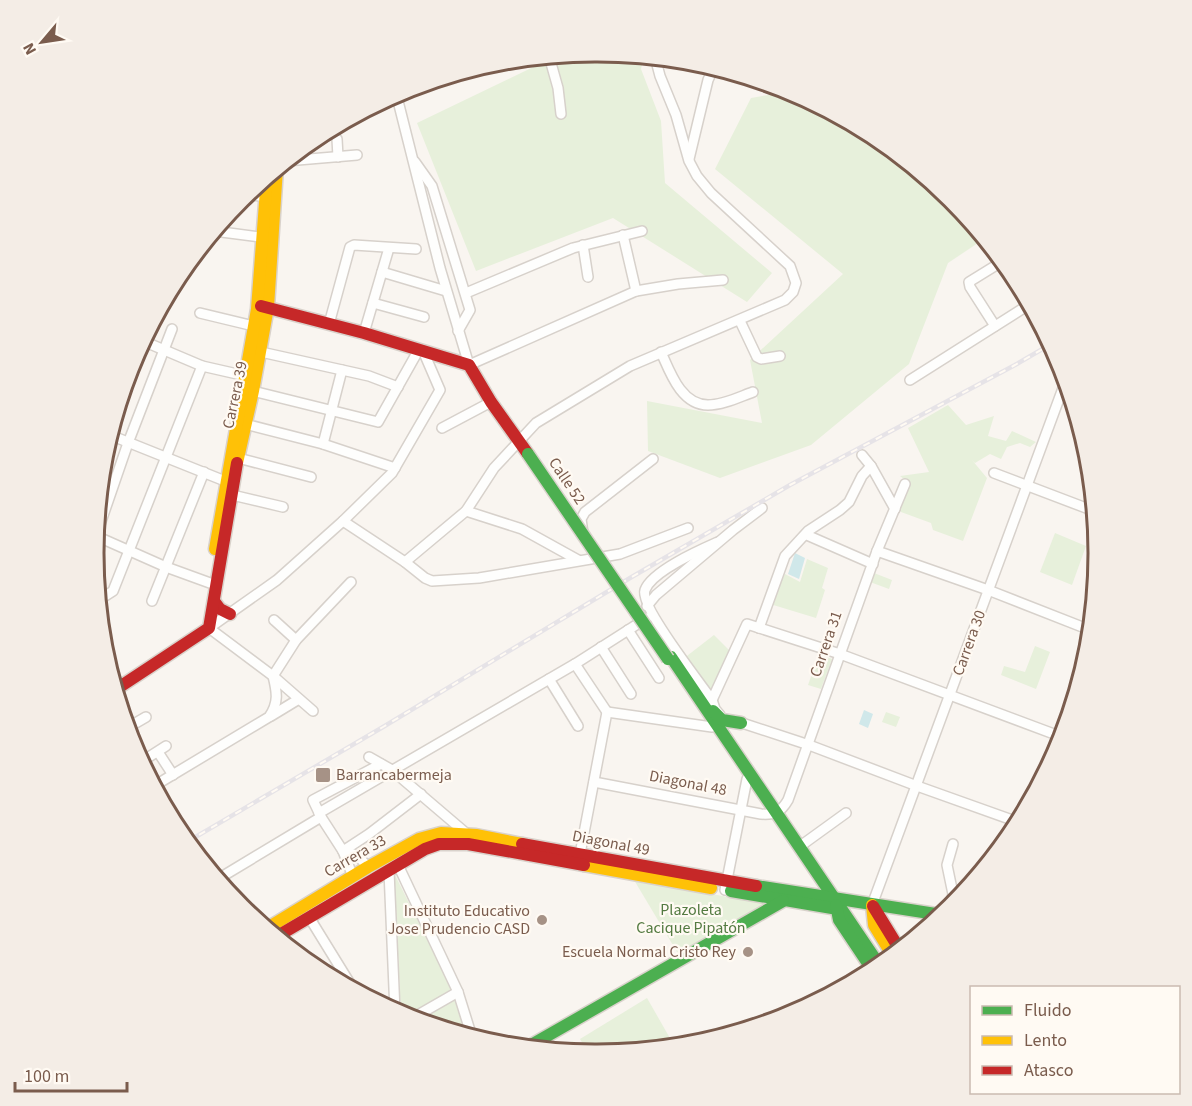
<svg xmlns="http://www.w3.org/2000/svg" width="1192" height="1106" viewBox="0 0 1192 1106" font-family="'Source Sans 3',sans-serif">
<style>
.green{fill:#e7f0db}
.water{fill:#d0e8ea}
.lines{fill:none;stroke-linecap:round;stroke-linejoin:round}
.street-casing{stroke:#d7d1cb;stroke-width:12}
.fast-casing{stroke:#d9d2cb;stroke-width:15}
.slow-casing{stroke:#d9d2cb;stroke-width:15}
.jam-casing{stroke:#d9d2cb;stroke-width:15}
.street{stroke:#fefefd;stroke-width:9}
.fast{stroke:#4caf50;stroke-width:12}
.slow{stroke:#ffc107;stroke-width:12}
.jam{stroke:#c62828;stroke-width:12}
.rail-casing{stroke:#e6e3e7;stroke-width:4.5}
.rail{stroke:#fffaf3;stroke-width:2;stroke-dasharray:7;stroke-linecap:butt}
.fast-bridge-casing{stroke:#d9d2cb;stroke-width:15;stroke-linecap:butt}
.fast-bridge{stroke:#4caf50;stroke-width:12}
.poi-dot{fill:#a69286;stroke:#fffaf3;stroke-width:2}
.labels{text-anchor:middle;dominant-baseline:central;stroke-width:4.5;stroke-linejoin:round;paint-order:stroke}
.street-label{font-size:16px;fill:#7a5c4d;stroke:#fffaf3}
.poi-label{font-size:16px;fill:#7a5c4d;stroke:#fffaf3;text-anchor:end}
.park-label{font-size:16px;fill:#537a41;stroke:#fffaf3}
.rim{fill:none;stroke:#7a5c4d;stroke-width:3}
</style>
<rect width="100%" height="100%" fill="#f9f5f0"/>
<g class="green">
<path d="M596 51 644 56 641 69 661 121 665 183 772 273 747 302 613 218 476 271 417 123 554 57V55Z"/>
<path d="M792 91 875 136 951 198 984 239 948 263 909 364 811 445 720 478 648 451 647 401 762 423 750 360 843 274 715 169 751 98Z"/>
<path d="M948 405 966 425 994 416 988 436 1006 441 1012 431 1036 442 1030 447 1020 443 1007 447 1001 459 990 454 975 463 972 460 987 478 963 541 933 530 931 523 901 512 898 507 909 483 900 476 929 472 908 428Z"/>
<path d="M1055 533 1086 546 1072 585 1040 572Z"/>
<path d="M807 559 828 568 822 588 825 590 816 618 770 604 785 574 800 582Z"/>
<path d="M874 573 892 580 889 589 870 582Z"/>
<path d="M714 635 733 654 712 700 683 659Z"/>
<path d="M1035 646 1050 652 1036 689 1001 675 1004 666 1025 672Z"/>
<path d="M819 654 832 659 821 689 808 685Z"/>
<path d="M886 712 900 717 896 727 882 722Z"/>
<path d="M394 873 452 989 406 1017 401 1015Z"/>
<path d="M634 880 773 905 680 957Z"/>
<path d="M455 996 466 1036 417 1021Z"/>
<path d="M647 998 675 1047 589 1054 580 1039Z"/>
<path d="M573 1041 580 1053 555 1051Z"/>
</g>
<g class="water">
<path d="M795 553 805 558 799 579 788 574Z"/>
<path d="M864 710 873 714 868 728 859 724Z"/>
</g>
<g class="lines">
<g class="street-casing">
<g id="street">
<path d="M549 56 558 88 561 114"/>
<path d="M396 93 440 268 469 365 636 291 678 284 723 280"/>
<path d="M337 139 338 157"/>
<path d="M689 159 708 80 714 67"/>
<path d="M286 161 357 155"/>
<path d="M415 162 432 186 470 310 458 331"/>
<path d="M246 194 266 197"/>
<path d="M214 231 268 238"/>
<path d="M623 235 636 291"/>
<path d="M583 245 588 277"/>
<path d="M382 272 446 291"/>
<path d="M466 293 573 248 642 231"/>
<path d="M373 303 424 317"/>
<path d="M200 313 254 326"/>
<path d="M740 321 757 357 761 359 780 356"/>
<path d="M329 324 350 247 354 245 416 249"/>
<path d="M995 326 970 287 969 282 1003 261"/>
<path d="M172 329 128 443 96 536 166 567 210 583"/>
<path d="M364 333 389 248"/>
<path d="M143 341 202 366 246 376"/>
<path d="M261 352 369 376 398 387"/>
<path d="M661 352C670 372 681 405 708 405 723 405 739 397 753 392"/>
<path d="M910 380 1030 304"/>
<path d="M253 391 378 422 418 351"/>
<path d="M245 424 323 444 395 468"/>
<path d="M442 428 491 402"/>
<path d="M110 435 230 483"/>
<path d="M323 444 342 370"/>
<path d="M862 455 871 466 895 509"/>
<path d="M238 458 311 477"/>
<path d="M994 473 1094 511"/>
<path d="M228 494 283 507"/>
<path d="M466 511 522 529 578 560"/>
<path d="M343 521 405 562 425 578 432 581 479 578 620 554 688 528"/>
<path d="M583 533 581 519 585 512 653 459"/>
<path d="M809 536 873 564"/>
<path d="M718 542C700 550 652 571 645 590 639 606 700 683 712 700L715 709 720 715"/>
<path d="M877 551 988 590 1090 630"/>
<path d="M405 562 466 511 494 468 536 423 630 366 785 300 793 292 796 283 790 266 711 193 697 176 689 161 676 115 660 76 655 57"/>
<path d="M99 600 113 591 202 366"/>
<path d="M152 601 204 472"/>
<path d="M647 606 656 595 733 530 762 508"/>
<path d="M274 620 296 640"/>
<path d="M759 628 785 556 808 531 840 510 849 502 862 476 871 466"/>
<path d="M628 630 659 678"/>
<path d="M601 647 631 694"/>
<path d="M575 664 607 712"/>
<path d="M549 679 578 726"/>
<path d="M712 700 747 624 840 654 1062 737"/>
<path d="M313 711 273 676 209 628 277 580 343 521 392 473 440 390 424 353"/>
<path d="M607 712 712 727"/>
<path d="M271 716 299 699"/>
<path d="M736 721 809 745 917 786 1018 822"/>
<path d="M127 728 146 717"/>
<path d="M158 752 173 775"/>
<path d="M369 757 392 770 467 834"/>
<path d="M1052 760 1073 701"/>
<path d="M141 762 166 746"/>
<path d="M594 782 761 814C775 815 781 812 788 800L877 551 905 484"/>
<path d="M154 786 269 717C279 703 277 692 273 676L296 640 351 582"/>
<path d="M319 813 575 664 647 618"/>
<path d="M799 847 846 813"/>
<path d="M343 851 369 834 421 794"/>
<path d="M343 851 357 855 368 867"/>
<path d="M580 854 607 712"/>
<path d="M398 865 458 992 472 1037"/>
<path d="M389 871 395 1012"/>
<path d="M353 877 343 851 321 817 313 800 381 764"/>
<path d="M218 879 321 817"/>
<path d="M725 890 747 779"/>
<path d="M872 905 1066 380"/>
<path d="M950 908 953 894 947 865 953 844"/>
<path d="M309 917 354 990"/>
<path d="M411 1019 458 992"/>
</g>
</g>
<g class="fast-casing">
<g id="fast">
<path d="M671 657 880 966"/>
<path d="M713 711 722 720 741 723"/>
<path d="M756 886 942 915"/>
<path d="M731 891 832 908"/>
<path d="M836 905 839 920 873 971"/>
<path d="M526 1048 783 901"/>
</g>
</g>
<g class="slow-casing">
<g id="slow">
<path d="M237 463 253 391 268 307 277 168"/>
<path d="M215 549 257 309 267 177"/>
<path d="M584 865 711 888"/>
<path d="M872 905 874 925 893 956"/>
<path d="M266 929 368 867 419 839 441 833 476 835 522 844"/>
</g>
</g>
<g class="jam-casing">
<g id="jam">
<path d="M261 306 364 333 469 365 491 402 528 454"/>
<path d="M214 601 220 609 230 614"/>
<path d="M115 690 209 628 237 463"/>
<path d="M522 844 756 886"/>
<path d="M873 906 900 950"/>
<path d="M276 937 425 849 439 844H468L584 865"/>
</g>
</g>
<use href="#street" class="street"/>
<use href="#fast" class="fast"/>
<use href="#slow" class="slow"/>
<use href="#jam" class="jam"/>
<g class="rail-casing">
<path id="rail" d="M187 842 383 727 630 578 790 485 1015 365 1051 344"/>
</g>
<use href="#rail" class="rail"/>
<g class="fast-bridge-casing">
<path id="fast-bridge" d="M528 454 668 659"/>
</g>
<use href="#fast-bridge" class="fast-bridge"/>
</g>
<g class="poi-dot">
<rect x="315" y="767" width="16" height="16" rx="3"/>
<circle cx="542" cy="920" r="6"/>
<circle cx="748" cy="952" r="6"/>
</g>
<g class="labels">
<g class="street-label">
<text transform="translate(235 395) rotate(-78)">Carrera 39</text>
<text transform="translate(567 481) rotate(56)">Calle 52</text>
<text transform="translate(969 643) rotate(-70)">Carrera 30</text>
<text transform="translate(826 644) rotate(-71)">Carrera 31</text>
<text transform="translate(688 783) rotate(11)">Diagonal 48</text>
<text transform="translate(611 843) rotate(11)">Diagonal 49</text>
<text transform="translate(355 856) rotate(-30)">Carrera 33</text>
</g>
<g class="poi-label">
<text x="336" y="775" text-anchor="start">Barrancabermeja</text>
<text x="530" y="911">Instituto Educativo<tspan x="530" dy="18">Jose Prudencio CASD</tspan></text>
<text x="736" y="952">Escuela Normal Cristo Rey</text>
</g>
<g class="park-label">
<text x="691" y="910">Plazoleta<tspan x="691" dy="18">Cacique Pipatón</tspan></text>
</g>
</g>
<path d="M0 0H1192V1106H0ZM595 62H597A491 491 0 0 1 1088 553V553A491 491 0 0 1 597 1044H595A491 491 0 0 1 104 553V553A491 491 0 0 1 595 62Z" fill="#f4ede6" fill-rule="evenodd"/>
<path class="rim" d="M595 62H597A491 491 0 0 1 1088 553V553A491 491 0 0 1 597 1044H595A491 491 0 0 1 104 553V553A491 491 0 0 1 595 62Z"/>
<rect x="970" y="986" width="210" height="108" fill="#fffaf3" stroke="#cabbb1" stroke-width="1.5"/>
<rect x="982" y="1006" width="30" height="9" fill="#4caf50" stroke="#cabbb1" stroke-width="1.5"/>
<text x="1024" y="1016" font-size="18" fill="#7a5c4d">Fluido</text>
<rect x="982" y="1036" width="30" height="9" fill="#ffc107" stroke="#cabbb1" stroke-width="1.5"/>
<text x="1024" y="1046" font-size="18" fill="#7a5c4d">Lento</text>
<rect x="982" y="1066" width="30" height="9" fill="#c62828" stroke="#cabbb1" stroke-width="1.5"/>
<text x="1024" y="1076" font-size="18" fill="#7a5c4d">Atasco</text>
<g transform="translate(42 42) rotate(241)" stroke="#fffaf3" stroke-width="4.5" paint-order="stroke">
<path d="M0-4.5L10 22L0 15L-10 22Z" fill="#7a5c4d"/>
<text y="-9" font-size="16" font-weight="bold" text-anchor="middle" fill="#7a5c4d">N</text>
</g>
<path d="M15 1082v9h112v-9" fill="none" stroke="#7a5c4d" stroke-width="3"/>
<text x="24" y="1082" font-size="18" fill="#7a5c4d" stroke="#fffaf3" stroke-width="4.5" paint-order="stroke">100 m</text>
</svg>
